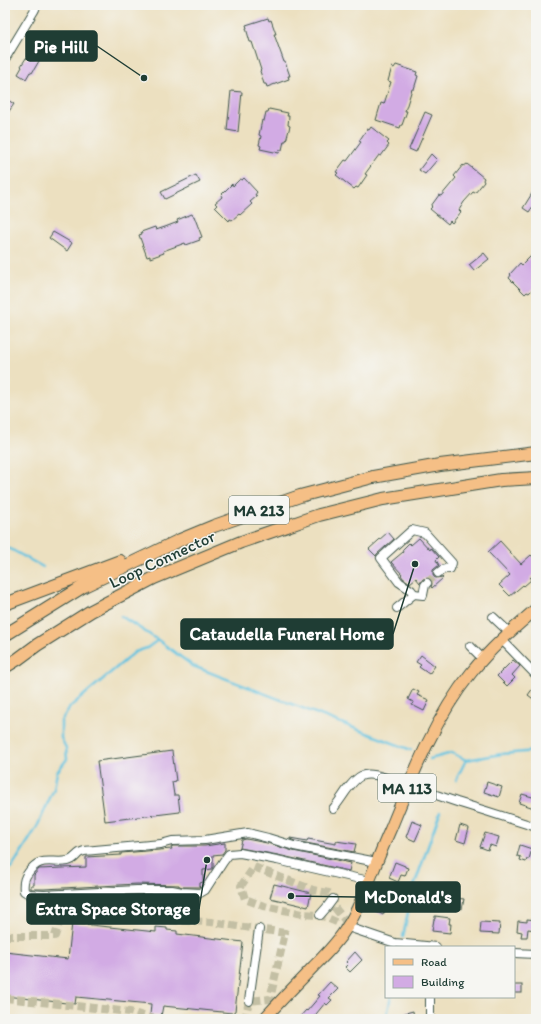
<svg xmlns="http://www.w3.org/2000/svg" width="541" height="1024" viewBox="0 0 541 1024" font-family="Itim,sans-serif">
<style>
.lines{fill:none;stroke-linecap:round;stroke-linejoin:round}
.stream{stroke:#62c3e0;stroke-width:2.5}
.building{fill:#d2abe4}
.minor-tunnel{stroke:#c3bfa4;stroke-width:8;stroke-dasharray:8 4;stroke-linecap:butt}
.minor-casing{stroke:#3e5549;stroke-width:10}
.major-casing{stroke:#3e5549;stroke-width:13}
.highway-casing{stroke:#3e5549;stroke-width:14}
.minor{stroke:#fff;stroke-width:8}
.major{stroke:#f5bf86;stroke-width:11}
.highway{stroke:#f5bf86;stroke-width:12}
.labels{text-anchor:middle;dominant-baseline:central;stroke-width:3;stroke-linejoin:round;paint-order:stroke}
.shield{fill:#f6f6f2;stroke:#60746d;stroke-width:1}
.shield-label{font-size:16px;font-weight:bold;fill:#1f3d34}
.street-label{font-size:17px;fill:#1f3d34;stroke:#f6f6f2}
.leader{fill:none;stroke:#1f3d34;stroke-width:1.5}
.callout-dot{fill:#1f3d34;stroke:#f6f6f2;stroke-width:1.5}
.callout{fill:#1f3d34;stroke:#1f3d34;stroke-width:1.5}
.callout-label{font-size:18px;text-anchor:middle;font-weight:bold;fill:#fff}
</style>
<rect width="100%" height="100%" fill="#f6f6f2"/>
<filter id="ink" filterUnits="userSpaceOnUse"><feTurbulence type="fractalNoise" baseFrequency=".025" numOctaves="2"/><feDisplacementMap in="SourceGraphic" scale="8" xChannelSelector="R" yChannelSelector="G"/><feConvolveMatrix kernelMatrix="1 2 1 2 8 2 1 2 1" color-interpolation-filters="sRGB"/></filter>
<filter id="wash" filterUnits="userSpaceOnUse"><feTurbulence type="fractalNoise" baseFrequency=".012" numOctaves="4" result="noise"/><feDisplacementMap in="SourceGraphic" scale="16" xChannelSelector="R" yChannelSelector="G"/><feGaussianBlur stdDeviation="0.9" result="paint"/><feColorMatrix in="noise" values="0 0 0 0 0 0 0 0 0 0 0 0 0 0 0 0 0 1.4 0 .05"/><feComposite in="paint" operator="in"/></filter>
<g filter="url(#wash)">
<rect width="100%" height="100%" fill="#ece0c0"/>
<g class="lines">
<g class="stream">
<path d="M5 546 43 567"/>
<path d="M121 616 158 640 193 666 411 750"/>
<path d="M430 759 452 753 466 760"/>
<path d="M456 780 466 760 502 754 536 751"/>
<path d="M5 870 12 867 37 827 54 789 57 772 67 759 66 748 61 738V721L70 707 135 652 147 648 158 640"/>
<path d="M403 937 412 892 440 812"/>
<path d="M386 1019 391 997"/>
</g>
</g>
<g id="blocks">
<g class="building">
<path d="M268 18 269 21 271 20 276 34H274L284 62H285L290 76H288L289 79 267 87 266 84H264L260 71 261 70 252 42H250L246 28H247L246 25Z"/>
<path d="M29 55 39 61 32 73 30 72 26 79 18 74 22 67 21 66 26 58 27 59Z"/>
<path d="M396 65 417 72 416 75 418 76 414 89H412L405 111H407L402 125H401L400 128 376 120 381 103 384 104 391 82 388 81 392 67 394 68Z"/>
<path d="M231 91 242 92 238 132 227 130Z"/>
<path d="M5 98 14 104 5 117Z"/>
<path d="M269 109 288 113 287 116H289L288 125 290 126 286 141H284L282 150H280L279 153 260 149 261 146 259 145 261 136 259 135 262 120 264 121 266 112H268Z"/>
<path d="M425 112 432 115 416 152 409 149Z"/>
<path d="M371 127 389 141 387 143 389 145 381 156 379 155 365 174 367 175 358 188 356 187 354 189 336 175 338 173 336 172 345 160 347 161 361 142 359 141 367 129 369 130Z"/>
<path d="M431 154 437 160 425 174 419 170Z"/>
<path d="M467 164 484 178 483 180 484 182 475 193 473 192 464 202 459 210 461 212 452 223 450 221 448 224 430 209 432 207 431 206 439 195 441 196 456 178 454 176 463 165 464 166Z"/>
<path d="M196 175 200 182 165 199 161 192Z"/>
<path d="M244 178 257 192 255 195 257 196 250 202 252 204 240 215 239 214 232 220 230 219 229 221 215 207 217 205 215 203 222 197 221 195 232 184 233 186 240 179 242 180Z"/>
<path d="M536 187V202L529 212 523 208Z"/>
<path d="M192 214 193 216H194L202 237 199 238 200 240 186 245 185 243 163 251 164 253 150 258V256L147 257 139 235 142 234 141 232 155 227 156 230 165 227 178 222 177 220Z"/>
<path d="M53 232 72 243 67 251 49 238Z"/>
<path d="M536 251V286L529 293 527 292 525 294 509 278 511 275 510 274 520 263 522 265Z"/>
<path d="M484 253 489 259 474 271 469 265Z"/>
<path d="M388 532 394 539 377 554 376 556 369 549Z"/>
<path d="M419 538 430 550 431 548 439 557 436 560 439 565 433 570V574L434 577 436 578 442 577 443 578 432 588 431 587 432 584V581L431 579 428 578 423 579 420 583 416 578 410 583 403 578 401 575 402 574 391 562 403 552 402 550 409 543 411 545Z"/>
<path d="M500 541 521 564 531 555 536 560V572L530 578 531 580 524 586 523 585 510 596 499 585 510 575 488 552Z"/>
<path d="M421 655 435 666 429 674 419 667 421 665 416 662Z"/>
<path d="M513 660 520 666 512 675 515 678 507 686 497 676Z"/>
<path d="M536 684V701L528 695Z"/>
<path d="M413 689 419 692 417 695 429 700 424 711 412 705 413 702 408 699Z"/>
<path d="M172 751 176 781 172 782 174 795H178L180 812 105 821 97 761Z"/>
<path d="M487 782 502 787 499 797 484 792Z"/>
<path d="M522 794 536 798V802L534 808 519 803Z"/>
<path d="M412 821 422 825 415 841 406 837Z"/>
<path d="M460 825 469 828 465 843 456 840Z"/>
<path d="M485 833 499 837 496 847 490 845 488 850 480 847Z"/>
<path d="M290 838 307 841 308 839 336 844V841L356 844 354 852 295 841 290 839Z"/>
<path d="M246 839 267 843 293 851 351 863 349 871 278 855 240 848 242 840Z"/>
<path d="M225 843V850L222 854 213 855V867L212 869 203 870V882L200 883V886L199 887H183L179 886V885L137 884 44 889H31V885H34V875L39 869 86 867V857L121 855V853L172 849 171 847 173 846H205Z"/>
<path d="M520 845 532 849 529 859H527L526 862 520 860 521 857 517 856Z"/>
<path d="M395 862 405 866V867L408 868 405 876 401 875 398 882 389 878Z"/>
<path d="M274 884 311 893 308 907 270 898Z"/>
<path d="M380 898 389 901 383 915 375 911Z"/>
<path d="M455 898 464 899 462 909 454 908Z"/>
<path d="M435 916 450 918 449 924H451L450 933 432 931 434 919H435Z"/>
<path d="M527 919 536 920V930L528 929 527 937H521L522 932 517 931 518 921 527 922Z"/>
<path d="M481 922 500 923 499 934 480 933Z"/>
<path d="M72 923 156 932V927L167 928V930L177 931V934L243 942 235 1011 232 1013 163 1006 161 1016 150 1015 151 1004 76 997 75 1004 5 996V952L68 959Z"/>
<path d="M355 952 362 960 350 972 345 967 348 964 346 962Z"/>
<path d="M330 982 338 989 329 998 332 1000 327 1005 325 1003 312 1019H298L306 1010 307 1011 320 996 318 995Z"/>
<rect x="514" y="985" width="8" height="8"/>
<path d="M413 1011 414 1019H404L402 1014Z"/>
</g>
</g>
</g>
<g filter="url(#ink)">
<use href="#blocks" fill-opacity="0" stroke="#3e5549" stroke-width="1"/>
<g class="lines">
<g class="minor-tunnel">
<path d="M427 583 438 573"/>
<path d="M254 867 313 890 329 893 332 895 333 899 335 908 344 919 348 927 320 915 303 914 264 906 245 899 241 886Z"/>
<path d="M5 936H55L60 921 73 911 137 919 211 922 285 933 270 999 249 1001 245 1019"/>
<path d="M5 998 130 1012 153 1019"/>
</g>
<g class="minor-casing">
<g id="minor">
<path d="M5 59 34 11 37 5"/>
<path d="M414 594 423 595 425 585 427 583"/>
<path d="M397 608 414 594 411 590 399 582 381 558 412 530 425 533 452 563 450 569V568L442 570 438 573"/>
<path d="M493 617 510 633"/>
<path d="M502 640 536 675"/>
<path d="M470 646 483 659"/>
<path d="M333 809C338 803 342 797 346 791 358 775 363 771 383 777L457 802 486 811 536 827"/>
<path d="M369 881 277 860 240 853 229 854 223 862 205 890 200 893 182 892 172 890H137L44 895 29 894 24 891C23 884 24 878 28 873 40 855 51 864 68 861 73 860 75 857 78 854 80 852 82 852 84 851L161 844 172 841 205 840 248 833 268 838 294 846 377 862"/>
<path d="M320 915 327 907 333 899"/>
<path d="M348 927 395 943 436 947"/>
<path d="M514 953 536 954"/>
<path d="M430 997V1019"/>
<path d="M249 1001 259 929"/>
</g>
</g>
<g class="major-casing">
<path id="major" d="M264 1019C280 1001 297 984 314 966 326 954 338 942 347 927 355 916 360 902 366 889 374 869 382 848 391 828 413 774 435 718 471 673 490 649 513 629 536 609"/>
</g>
<g class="highway-casing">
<g id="highway">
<path d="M5 604 120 561"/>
<path d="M5 635 84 586 180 540 214 526 300 496 373 477 440 465 536 453"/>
<path d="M5 667 18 659 37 645 91 611 154 578 241 542 319 515 383 499 501 480 536 478"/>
</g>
</g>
<use href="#minor" class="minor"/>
<use href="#major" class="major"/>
<use href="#highway" class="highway"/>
</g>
</g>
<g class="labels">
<g class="shield">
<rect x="229" y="496" width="60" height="28" rx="3"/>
<rect x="378" y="774" width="58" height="28" rx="3"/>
</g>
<g class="shield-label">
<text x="259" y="510">MA 213</text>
<text x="407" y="788">MA 113</text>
</g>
<g class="street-label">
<text transform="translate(162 559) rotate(-25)">Loop Connector</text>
</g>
</g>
<path class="leader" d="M144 78L97 46M415 564L393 634M291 896L356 897M207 860L199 909"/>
<g class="callout-dot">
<circle cx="144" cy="78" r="4"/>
<circle cx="415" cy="564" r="4"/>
<circle cx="291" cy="896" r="4"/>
<circle cx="207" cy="860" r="4"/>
</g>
<g class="callout">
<rect x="26" y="31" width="71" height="30" rx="4"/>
<rect x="181" y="619" width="212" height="30" rx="4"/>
<rect x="356" y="882" width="104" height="30" rx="4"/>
<rect x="27" y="894" width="172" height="30" rx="4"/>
</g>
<g class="callout-label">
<text x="61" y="53">Pie Hill</text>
<text x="287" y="640">Cataudella Funeral Home</text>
<text x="408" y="903">McDonald's</text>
<text x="113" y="915">Extra Space Storage</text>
</g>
<rect width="541" height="1024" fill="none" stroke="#f6f6f2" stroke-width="20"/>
<rect x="385" y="946" width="130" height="52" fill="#f6f6f2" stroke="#a0aca6"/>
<rect x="393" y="959" width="20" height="6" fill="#f5bf86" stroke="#a0aca6"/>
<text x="421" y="966" font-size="12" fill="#1f3d34">Road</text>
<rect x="393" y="976" width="20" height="12" fill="#d2abe4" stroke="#a0aca6"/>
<text x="421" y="986" font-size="12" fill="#1f3d34">Building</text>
</svg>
